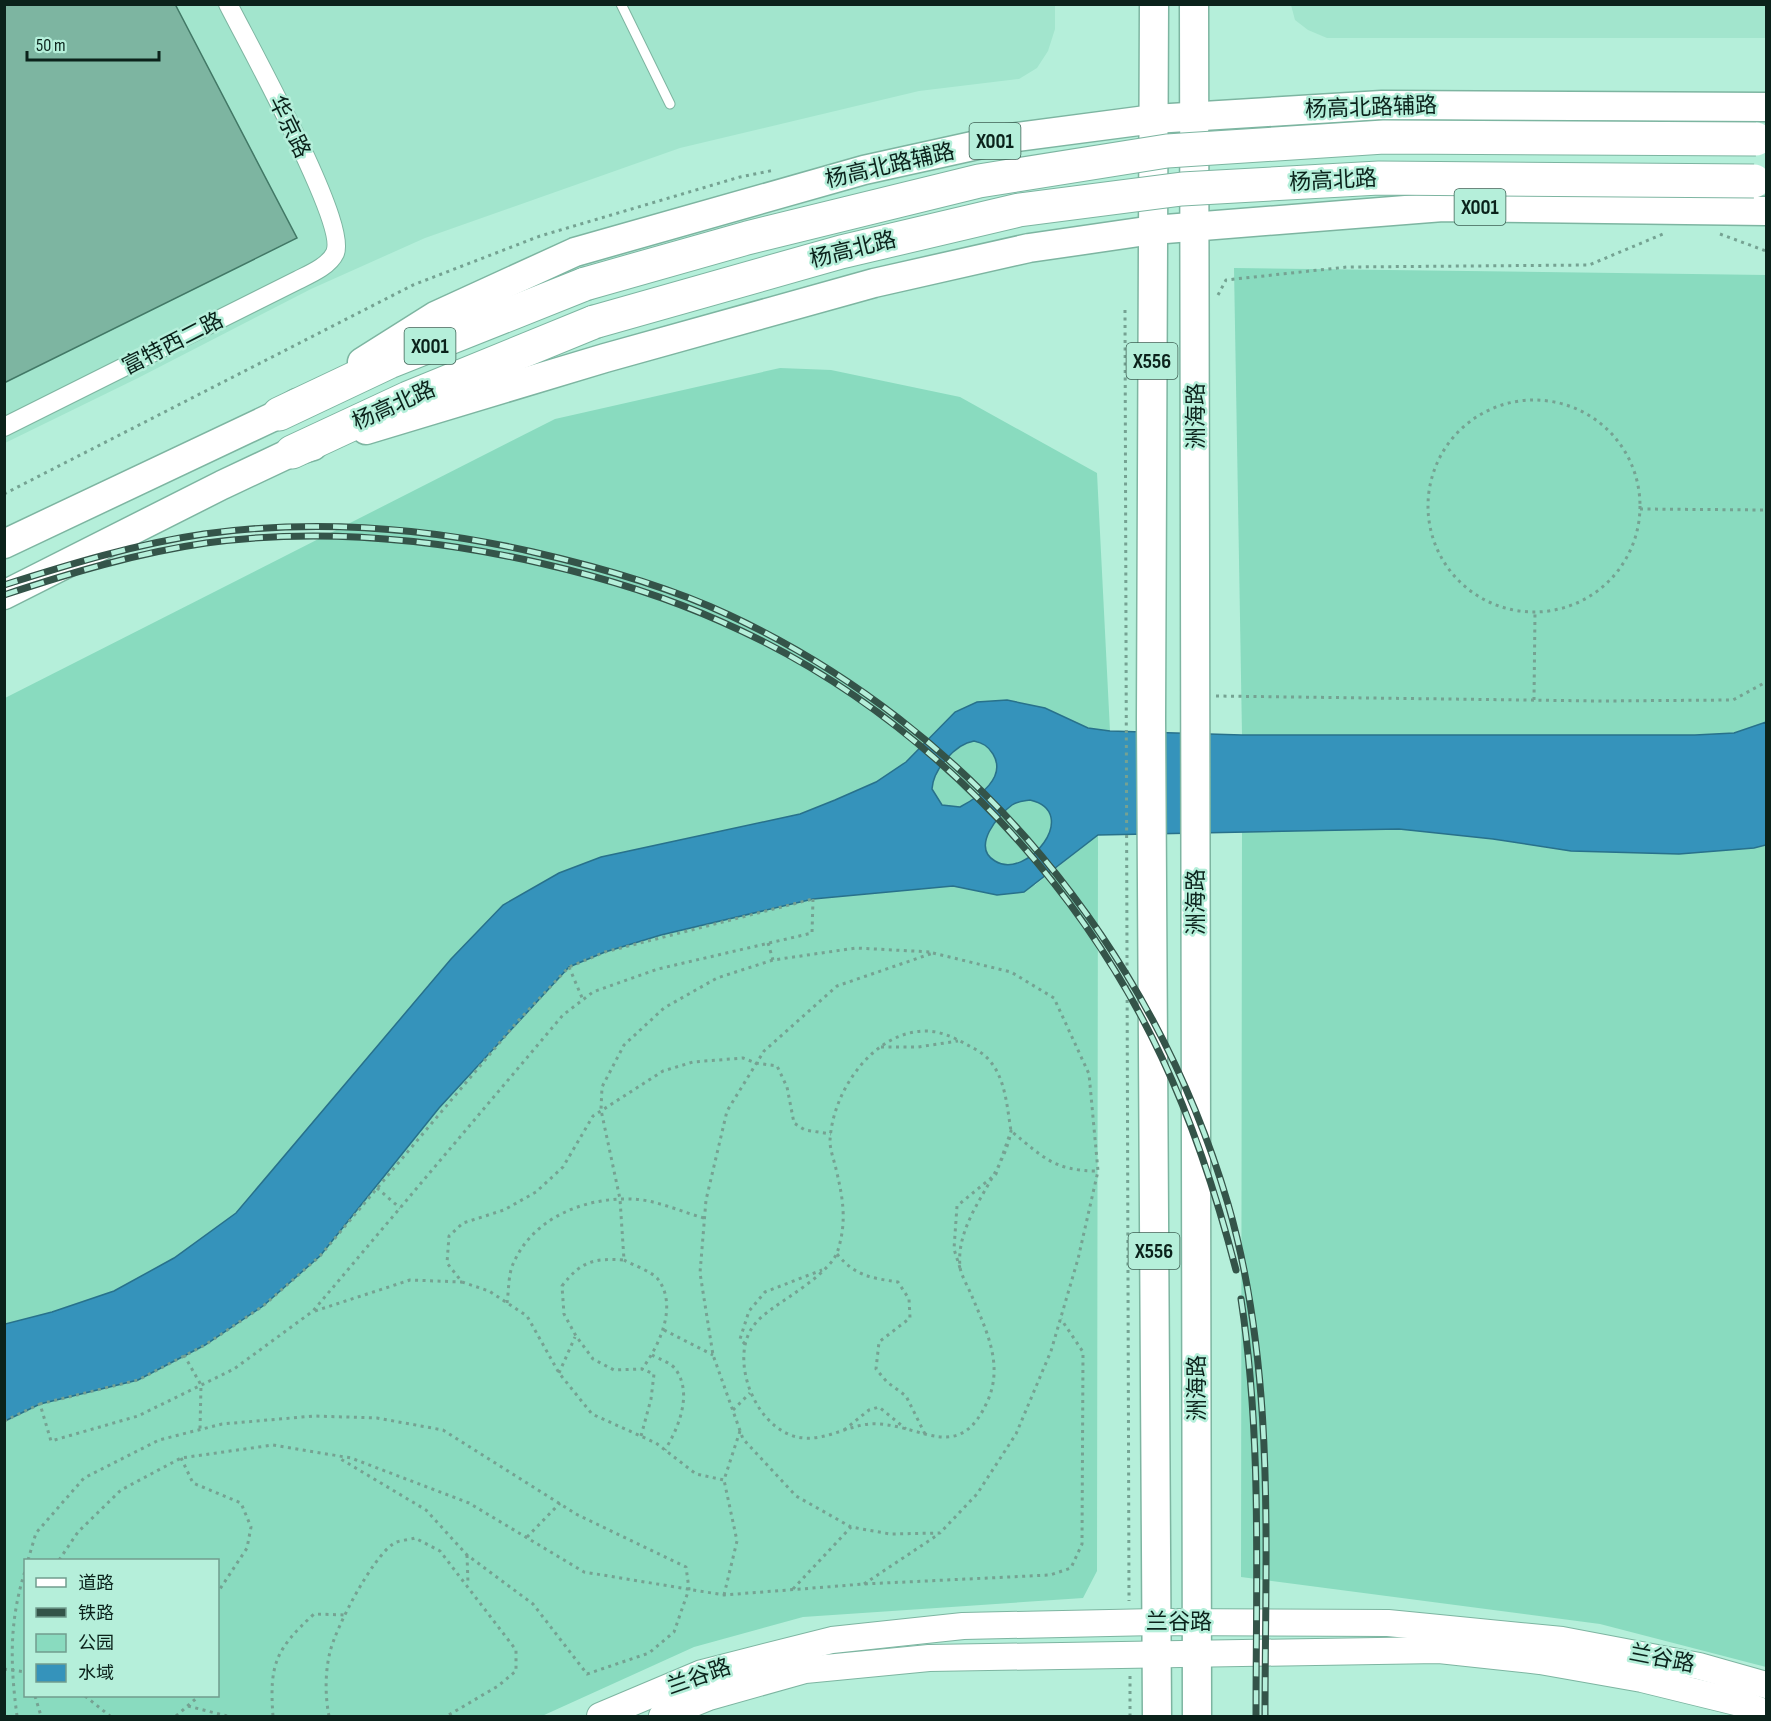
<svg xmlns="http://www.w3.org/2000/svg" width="1771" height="1721" viewBox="0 0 1771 1721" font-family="'Sofia Sans Condensed','Noto Sans SC',sans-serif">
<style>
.built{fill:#a2e5cd}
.green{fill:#89dbbf;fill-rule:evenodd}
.water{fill:#3593bb;stroke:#28718b;stroke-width:1.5;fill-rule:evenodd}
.building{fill:#7db5a1;stroke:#427866;stroke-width:1.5}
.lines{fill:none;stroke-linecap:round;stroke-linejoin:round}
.lane-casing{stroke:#7db5a1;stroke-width:11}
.street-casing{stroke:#7db5a1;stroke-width:20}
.secondary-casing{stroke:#7db5a1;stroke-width:28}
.primary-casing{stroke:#7db5a1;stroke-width:31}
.highway-casing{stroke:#7db5a1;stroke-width:35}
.path{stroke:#75a292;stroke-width:3;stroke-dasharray:3 4.5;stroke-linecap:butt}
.lane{stroke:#fff;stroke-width:9}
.street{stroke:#fff;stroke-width:18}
.secondary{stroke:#fff;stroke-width:26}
.primary{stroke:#fff;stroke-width:28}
.highway{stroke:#fff;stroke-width:33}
.rail-casing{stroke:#345449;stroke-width:7}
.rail{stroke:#b5efda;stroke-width:4.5;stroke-dasharray:14;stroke-linecap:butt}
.highway-bridge-casing{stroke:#7db5a1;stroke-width:35;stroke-linecap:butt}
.highway-bridge{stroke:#fff;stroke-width:33}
.labels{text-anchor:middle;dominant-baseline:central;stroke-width:5;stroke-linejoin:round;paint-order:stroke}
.shield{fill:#b5efda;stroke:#3e6054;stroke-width:1.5}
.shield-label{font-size:21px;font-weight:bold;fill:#0b221b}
.street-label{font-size:22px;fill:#0b221b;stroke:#b5efda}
</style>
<rect width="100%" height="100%" fill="#b5efda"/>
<g class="built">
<path d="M5 5H1055V29L1048 51 1037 68 1019 79 919 91 680 148 425 238 311 289 138 378 5 443Z"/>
<path d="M1291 5H1766V38H1327L1308 30 1295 20Z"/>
</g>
<g class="green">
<path d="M1234 268 1766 275V722L1734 733 1695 735H1242Z"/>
<path d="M780 368 831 370 960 397 1097 473 1110 731 1088 728 1045 708 1007 700 955 712 906 762 876 782 835 800 800 814 601 857 559 873 503 905 451 959 236 1213 174 1258 114 1291 52 1312 5 1324V698L555 419Z"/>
<path d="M974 741C983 743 988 746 993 754 1007 777 979 797 960 807L942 805 932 789C933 770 955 744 974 741Z"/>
<path d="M1030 800C1082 812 1027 881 995 861 971 847 998 815 1012 805 1018 801 1024 801 1030 800Z"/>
<path d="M1399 829 1493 839 1571 851 1754 848 1766 845V1667L1600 1624 1241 1577 1242 830Z"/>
<path d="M1098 835 1097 1571 1083 1598 803 1617 694 1647 542 1716H5V1421L40 1404 138 1380 205 1345 263 1306 320 1256 439 1108 569 967 605 952 660 935 813 899 953 886 997 895 1035 885ZM26 1560H218V1696H26Z"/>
</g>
<path class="water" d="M1007 700 1045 708 1088 728 1110 731 1242 735H1695L1734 733 1766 722V845L1754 848 1679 854 1571 851 1493 839 1399 829 1098 835 1024 892 997 895 953 886 813 899 661 935 605 952 569 967 439 1108 320 1256 263 1306 205 1345 138 1380 40 1404 5 1421V1324L52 1312 114 1291 174 1258 236 1213 451 959 503 905 559 873 601 857 800 814 835 800 876 782 906 762 955 712 977 702ZM974 741C983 743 988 746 993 754 1007 777 979 797 960 807L942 805 932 789C933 770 955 744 974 741ZM1030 800C1082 812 1027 881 995 861 971 847 998 815 1012 805 1018 801 1024 801 1030 800Z"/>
<path class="building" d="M4 4H175L297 238 4 383Z"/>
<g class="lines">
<g class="lane-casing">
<path id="lane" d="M621 4 670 104"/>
</g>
<g class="street-casing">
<path id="street" d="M4 427 298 280C310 274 329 266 335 253 348 223 247 42 228 4"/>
</g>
<g class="secondary-casing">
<g id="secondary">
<path d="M600 1716 702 1673 832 1640 963 1626 1156 1622 1388 1623 1562 1640 1699 1666 1766 1685"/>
<path d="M662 1716 709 1697 805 1670 929 1658 1439 1650 1540 1661 1642 1679 1744 1704 1766 1713"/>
</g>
</g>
<g class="primary-casing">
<g id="primary">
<path d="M1154 4 1151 719 1157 1716"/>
<path d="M1194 4 1197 1716"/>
<path d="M362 362 435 316 575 252 864 170 1009 138 1154 119 1382 105 1766 107"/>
<path d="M366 430 605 358 874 283 1029 248 1153 230 1443 207 1766 211"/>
<path d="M4 544 279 414 297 403"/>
<path d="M4 595 222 485 292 452 313 446"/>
</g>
</g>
<g class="highway-casing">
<g id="highway">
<path d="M279 414 389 362 585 284"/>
<path d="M292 452 408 398 594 322"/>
</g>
</g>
<g class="path">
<path d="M1720 234 1766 251"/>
<path d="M1218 295 1226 280 1347 267 1589 265 1663 234"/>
<path d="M1125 310 1129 1601"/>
<circle cx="1534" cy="506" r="106"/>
<path d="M4 494 413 285 540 236 740 177 775 170"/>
<path d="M1640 509 1766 510"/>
<path d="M1216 696 1600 701 1733 700 1766 682"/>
<path d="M1534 700 1535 612"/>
<path d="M813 899 812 933 658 969 593 992 563 1015 313 1311 234 1369 138 1416 51 1441 40 1404 138 1380 205 1345 263 1306 320 1256 517 1022 569 967 605 952Z"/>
<path d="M768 943 773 960"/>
<path d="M933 953 1011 972 1054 998 1089 1074 1098 1171 1078 1259 1051 1351 1016 1434 977 1494 940 1533 890 1534 851 1527 796 1496 743 1439 713 1355 700 1273 706 1200 727 1111 764 1051 837 986Z"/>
<path d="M569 967 583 1000"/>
<path d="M881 1047H918L958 1041"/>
<path d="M377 1188 400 1208"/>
<path d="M837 1254C855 1276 871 1278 898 1282L909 1299 910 1318 879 1342 876 1369 887 1382 906 1396 926 1436"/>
<path d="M624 1260C633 1265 650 1271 657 1278 679 1305 659 1346 642 1369L614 1370 593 1359 576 1336 564 1314 562 1286C581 1261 594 1258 624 1260L620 1199 601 1110 602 1087 624 1045 664 1008 717 978 773 960 856 948 931 952"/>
<path d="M960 1268 954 1249 957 1206 996 1174 1011 1131C1003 1178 955 1217 960 1267 961 1275 967 1285 971 1294 985 1328 1004 1363 988 1400 960 1464 924 1426 878 1424 853 1422 830 1440 804 1438 762 1435 734 1375 747 1338 752 1324 762 1316 773 1308 791 1295 832 1271 838 1250 847 1221 843 1198 836 1169 834 1160 830 1150 830 1141 832 1092 873 1031 926 1031 944 1031 960 1041 975 1049 1005 1065 1006 1101 1011 1131 1043 1157 1054 1171 1098 1171"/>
<path d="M507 1303C509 1290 508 1273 514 1262 534 1217 586 1197 633 1199 656 1200 682 1212 704 1218"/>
<path d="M315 1311 410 1280 462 1282"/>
<path d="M664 1330 713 1355"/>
<path d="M745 1344 740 1339 749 1311 765 1292 822 1270"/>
<path d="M184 1355 201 1385 200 1430"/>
<path d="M652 1355C659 1359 672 1363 676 1370 693 1394 678 1429 665 1450"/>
<path d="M559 1373 575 1337"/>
<path d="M733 1410 750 1393"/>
<path d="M4 1421 40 1404"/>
<path d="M844 1430 869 1410 879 1407 906 1429"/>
<path d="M740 1431 724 1480 696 1474 656 1443 592 1414 559 1373 527 1316 489 1291 462 1282 447 1263 449 1236 463 1223 504 1210 536 1192 563 1167 593 1116 663 1071 693 1062 743 1058 756 1063 777 1066 787 1087 794 1123 805 1130 831 1134"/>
<path d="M641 1436 651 1399 654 1374 642 1369"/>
<path d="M181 1458 193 1483 241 1503 251 1527 247 1548 218 1592"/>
<path d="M527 1537 560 1503"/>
<path d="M467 1555 468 1583"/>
<path d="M28 1560 36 1533 84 1478 159 1440 222 1424 314 1416 377 1418 443 1430 576 1514 686 1567 689 1589 674 1632 649 1653 587 1674 533 1604 467 1555 426 1510 339 1458"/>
<path d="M59 1560 78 1532 121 1490 181 1458 273 1445 351 1458 469 1503 584 1572 724 1595 864 1584 1050 1575 1071 1568 1082 1544 1083 1352 1061 1319"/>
<path d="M864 1584 939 1534"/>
<path d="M793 1589 851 1527"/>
<path d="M724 1595 737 1541 724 1480"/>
<path d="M4 1669 26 1672"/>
<path d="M1130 1676V1716"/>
<path d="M35 1696 41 1716"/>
<path d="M85 1696 110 1716"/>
<path d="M188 1706 227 1716"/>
<path d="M17 1716C10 1663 9 1620 26 1568"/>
<path d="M176 1716 199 1696"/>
<path d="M273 1716C269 1664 276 1649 314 1614L346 1615"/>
<path d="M329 1716C325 1696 325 1672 330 1652 336 1627 372 1558 393 1544 398 1540 409 1540 415 1538L440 1551 516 1650V1671L498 1686 447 1716"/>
</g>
<use href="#lane" class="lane"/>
<use href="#street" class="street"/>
<use href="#secondary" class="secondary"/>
<use href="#primary" class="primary"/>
<use href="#highway" class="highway"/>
<g class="rail-casing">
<g id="rail">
<path d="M4 585C70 564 136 544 204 534 314 519 425 527 533 552 599 567 667 586 729 615 971 727 1153 948 1228 1204 1276 1369 1265 1545 1265 1716"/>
<path d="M4 595C70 573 137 553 206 543 317 528 430 538 540 563 601 577 664 596 722 622 913 706 1074 870 1162 1058 1194 1126 1217 1197 1236 1270"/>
<path d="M1241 1299C1262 1437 1256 1578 1256 1716"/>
</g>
</g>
<use href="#rail" class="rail"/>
<g class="highway-bridge-casing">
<g id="highway-bridge">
<path d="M585 284 747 238 979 181 1167 151 1384 137 1756 139"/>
<path d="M594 322 841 252 1019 210 1182 189 1379 178 1754 181"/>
</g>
</g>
<use href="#highway-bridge" class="highway-bridge"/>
</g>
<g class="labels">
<g class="shield">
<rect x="969.5" y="123" width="51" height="36" rx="4.5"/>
<rect x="1454.5" y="189" width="51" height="36" rx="4.5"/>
<rect x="404.5" y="328" width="51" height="36" rx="4.5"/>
<rect x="1126.5" y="343" width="51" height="36" rx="4.5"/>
<rect x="1128.5" y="1233" width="51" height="36" rx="4.5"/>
</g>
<g class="shield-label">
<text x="995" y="141">X001</text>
<text x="1480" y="207">X001</text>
<text x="430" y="346">X001</text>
<text x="1152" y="361">X556</text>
<text x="1154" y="1251">X556</text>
</g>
<g class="street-label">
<text transform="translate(1371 108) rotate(-2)">杨高北路辅路</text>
<text transform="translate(289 127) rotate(64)">华京路</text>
<text transform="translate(890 166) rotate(-13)">杨高北路辅路</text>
<text transform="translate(1333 181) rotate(-3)">杨高北路</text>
<text transform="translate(853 250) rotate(-14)">杨高北路</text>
<text transform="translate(173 344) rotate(-27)">富特西二路</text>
<text transform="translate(394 406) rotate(-24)">杨高北路</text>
<text transform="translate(1196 416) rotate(-90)">洲海路</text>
<text transform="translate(1196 902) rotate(-90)">洲海路</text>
<text transform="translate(1197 1388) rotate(-90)">洲海路</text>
<text x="1179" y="1622">兰谷路</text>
<text transform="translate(1662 1659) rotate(11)">兰谷路</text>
<text transform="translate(699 1677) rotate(-19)">兰谷路</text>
</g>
</g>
<rect width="1771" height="1721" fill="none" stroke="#0b221b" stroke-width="12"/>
<rect x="24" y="1559" width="195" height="138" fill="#b5efda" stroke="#719d8e" stroke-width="1.5"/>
<rect x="36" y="1578" width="30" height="9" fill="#ffffff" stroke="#719d8e" stroke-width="1.5"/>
<text x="78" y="1589" font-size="18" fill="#0b221b">道路</text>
<rect x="36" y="1608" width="30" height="9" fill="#345449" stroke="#719d8e" stroke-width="1.5"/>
<text x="78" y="1619" font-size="18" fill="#0b221b">铁路</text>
<rect x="36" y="1634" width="30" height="18" fill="#89dbbf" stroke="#719d8e" stroke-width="1.5"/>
<text x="78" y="1649" font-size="18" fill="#0b221b">公园</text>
<rect x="36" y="1664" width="30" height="18" fill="#3593bb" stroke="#719d8e" stroke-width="1.5"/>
<text x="78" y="1679" font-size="18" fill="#0b221b">水域</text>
<path d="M27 51v9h132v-9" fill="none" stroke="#0b221b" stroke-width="3"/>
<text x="36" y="51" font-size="18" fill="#0b221b" stroke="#b5efda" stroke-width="4.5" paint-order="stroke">50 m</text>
</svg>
